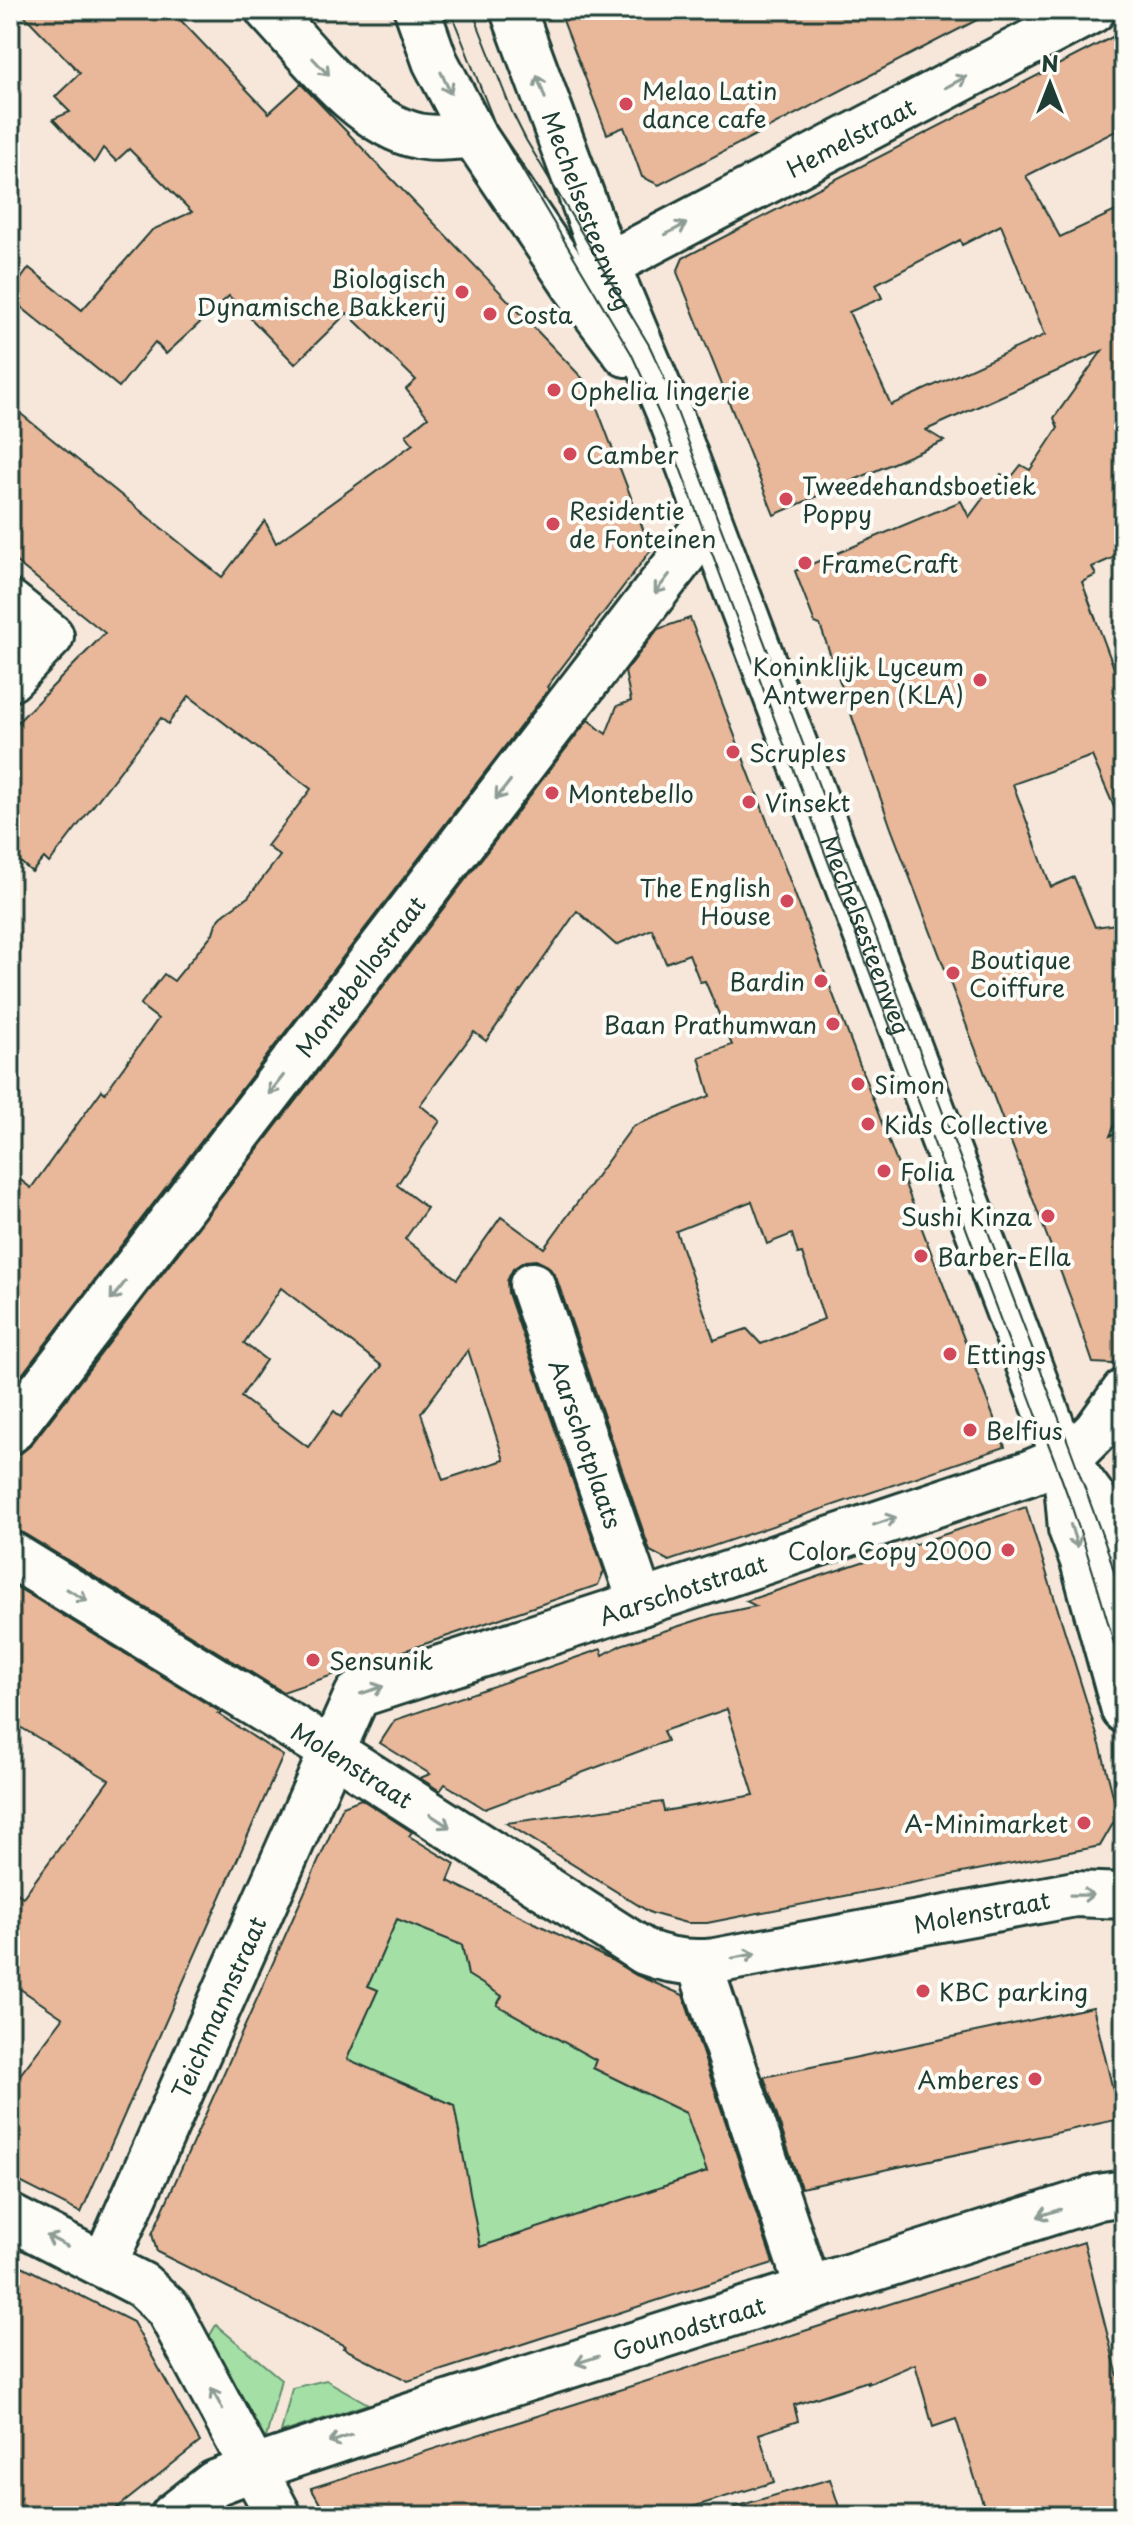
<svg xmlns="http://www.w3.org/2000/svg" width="1134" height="2526" viewBox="0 0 1134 2526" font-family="'Playpen Sans',sans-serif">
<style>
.green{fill:#a4e0a6;stroke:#628e6d;stroke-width:2}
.building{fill:#e9b79a;stroke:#1f3d34;stroke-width:2;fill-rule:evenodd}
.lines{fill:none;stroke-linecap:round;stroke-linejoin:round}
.street-casing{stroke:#1f3d34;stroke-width:50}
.secondary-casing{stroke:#1f3d34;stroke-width:50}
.street{stroke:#fdfcf7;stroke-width:44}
.secondary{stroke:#fdfcf7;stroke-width:44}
.tram{stroke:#1f3d34;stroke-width:2}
.oneway{stroke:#8e9c96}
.poi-dot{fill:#d1495b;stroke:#fdfcf7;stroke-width:3}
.labels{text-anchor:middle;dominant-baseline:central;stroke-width:8;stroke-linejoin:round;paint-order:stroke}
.poi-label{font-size:24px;fill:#1f3d34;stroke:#fdfcf7;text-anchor:start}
.street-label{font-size:24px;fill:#1f3d34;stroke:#fdfcf7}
</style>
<rect width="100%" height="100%" fill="#f7e7db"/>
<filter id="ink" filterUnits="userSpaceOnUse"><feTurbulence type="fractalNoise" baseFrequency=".0125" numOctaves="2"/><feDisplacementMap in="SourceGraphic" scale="16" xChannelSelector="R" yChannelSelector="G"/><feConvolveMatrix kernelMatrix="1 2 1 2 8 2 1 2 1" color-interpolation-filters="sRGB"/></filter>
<g filter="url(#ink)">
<g class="green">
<path d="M409 1908 460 1940 458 1944 462 1945 468 1975 502 1996 497 2005 596 2060 593 2068 686 2113 707 2172 480 2247 344 2058 378 1990 366 1985 392 1917 402 1921Z"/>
<path d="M216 2325 281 2379 266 2438 253 2428 203 2347Z"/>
<path d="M326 2380 368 2404 281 2433 292 2388Z"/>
</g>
<g class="building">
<path d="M19 10H171L269 113 301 84 588 384 651 550 547 687 549 689 10 1390V1172L31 1188 102 1090 105 1093 158 1019 140 1005 164 974 174 981 213 933 216 923 225 913 248 897 280 856 267 846 311 789 189 696 168 724 161 718 49 863 44 858 32 872 10 853V730L105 633 10 557V405L222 577 265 521 276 543 413 444 406 435 428 417 406 389 416 380 347 313 295 364 229 296 166 354 155 342 119 387 10 298V294L29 268 82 310 152 230 192 212 129 149 116 161 103 148 94 163 53 119 70 112 55 97 80 73Z"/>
<path d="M559 10H996L659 185 642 177 624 127 607 134Z"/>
<path d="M1124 31V127L1026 176 1060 237 1124 207V553L1092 567 1096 575 1082 582 1124 695V830L1092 756 1013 784 1051 887 1074 877 1095 927 1124 923V1103L1110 1136 1124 1131V1347L1113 1364 1093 1363 1071 1299 891 828 820 625 815 623 795 571 961 501 969 517 1001 474 1010 479 1021 465 1030 470 1058 428 1054 418 1102 351 926 430 944 441 774 515 677 272 683 258ZM1001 225 1045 335 891 405 849 312 882 298 876 284 960 240 962 245Z"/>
<path d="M690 618 1005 1447 669 1561 650 1551 556 1277 548 1266 536 1260 525 1261 513 1269 507 1281 508 1293 604 1571 598 1585 283 1692 23 1533 10 1529V1455L20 1454 30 1446 588 720 606 734 617 706 631 701 625 672 658 629ZM577 911 616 945 652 929 666 963 689 954 700 982 705 981 732 1045 699 1057 710 1096 633 1126 544 1248 501 1217 457 1279 405 1239 427 1208 397 1185 440 1121 420 1105 474 1032 486 1041ZM752 1201 767 1244 792 1234 798 1254 802 1253 824 1319 761 1344 747 1329 714 1340 676 1231ZM281 1288 382 1366 341 1417 334 1411 308 1447 241 1397 266 1360 244 1343ZM468 1350 504 1460 443 1480 421 1413Z"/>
<path d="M1026 1507 1101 1748 1118 1815 1100 1846 707 1923H686L651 1913 506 1823 662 1802 664 1811 754 1795 727 1709 663 1731 667 1741 485 1809 445 1784 440 1791 420 1778 430 1774 380 1743 395 1720 601 1649 603 1655 621 1645 713 1615 756 1606 746 1601Z"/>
<path d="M10 1583 222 1713 218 1714 283 1756 81 2213 10 2177V2088L63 2018 10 1982V1888L23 1897 109 1780 10 1721Z"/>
<path d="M361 1799 412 1832 409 1836 455 1864 448 1881 611 1960 636 1975 683 1995 773 2263 408 2381 343 2348 345 2346 157 2252 152 2234 343 1806ZM397 1919 462 1945 468 1975 502 1996 497 2005 596 2060 593 2068 686 2113 707 2172 480 2247 454 2105 347 2059 378 1990 368 1986Z"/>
<path d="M1093 2007 1120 2119 801 2188 764 2077Z"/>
<path d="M1084 2242 1124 2400V2516H987L956 2419 933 2427 915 2364 868 2384V2381L794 2405 798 2421 759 2434 774 2482 663 2516H327L311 2488Z"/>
<path d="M10 2260 133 2322 200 2442 107 2516H10Z"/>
<path d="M830 2479 842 2516H736L735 2507Z"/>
</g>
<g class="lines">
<g class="street-casing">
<g id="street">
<path d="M268 10C308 52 360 124 418 136 435 140 456 136 474 136"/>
<path id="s1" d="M576 285 607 265 1093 10"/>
<path d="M10 603 51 636 10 679"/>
<path id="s2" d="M532 1285 641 1603"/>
<path id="s3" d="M10 1431 709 522"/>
<path id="s4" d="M10 1554 330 1750 645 1952C668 1961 691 1964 715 1961L1075 1894 1124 1896"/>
<path d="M699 1963 808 2289"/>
<path d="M10 2217 142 2285 168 2309 279 2516"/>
<path id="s5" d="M104 2265 357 1695 641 1603 1029 1473 1072 1455 1096 1431 1124 1392"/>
<path id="s6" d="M173 2516 215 2483 255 2468 413 2415 1099 2197 1124 2193"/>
</g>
</g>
<g class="secondary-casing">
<g id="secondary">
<path d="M417 10 435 61 474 136 575 286 626 354"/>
<path id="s7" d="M513 10 607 265 668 410 1064 1458 1108 1518 1124 1570"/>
<path d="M1065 1461 1071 1529 1083 1561 1124 1710"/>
</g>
</g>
<use href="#street" class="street"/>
<use href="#secondary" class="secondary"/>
<g class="tram">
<path d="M450 10 495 124 631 353 662 420 1036 1414C1073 1500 1099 1589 1124 1679"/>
<path d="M472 10 512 112 526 140 649 345 663 375 1069 1445 1109 1554 1124 1607"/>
</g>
</g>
<defs><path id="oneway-shaft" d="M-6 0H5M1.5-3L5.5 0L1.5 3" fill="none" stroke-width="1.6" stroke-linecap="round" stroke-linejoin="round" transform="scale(2)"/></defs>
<g class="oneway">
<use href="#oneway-shaft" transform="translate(321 67) rotate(47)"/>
<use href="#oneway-shaft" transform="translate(956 82) rotate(-28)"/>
<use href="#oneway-shaft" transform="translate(446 83) rotate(65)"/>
<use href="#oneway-shaft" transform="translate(541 87) rotate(-110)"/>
<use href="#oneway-shaft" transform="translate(676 229) rotate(-28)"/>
<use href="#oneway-shaft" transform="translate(662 584) rotate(128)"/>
<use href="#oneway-shaft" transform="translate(503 790) rotate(128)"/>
<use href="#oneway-shaft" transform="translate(276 1085) rotate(128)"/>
<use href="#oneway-shaft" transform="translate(118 1291) rotate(128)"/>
<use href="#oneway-shaft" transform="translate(885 1521) rotate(-19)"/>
<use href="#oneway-shaft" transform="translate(1074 1536) rotate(73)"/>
<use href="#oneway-shaft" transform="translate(77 1595) rotate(31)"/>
<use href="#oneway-shaft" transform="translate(372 1690) rotate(-18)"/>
<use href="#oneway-shaft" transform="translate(440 1821) rotate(33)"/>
<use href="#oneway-shaft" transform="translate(1082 1895) rotate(-1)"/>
<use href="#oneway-shaft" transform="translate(744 1956) rotate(-11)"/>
<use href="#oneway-shaft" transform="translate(1049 2213) rotate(162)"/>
<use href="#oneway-shaft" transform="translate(57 2241) rotate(-153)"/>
<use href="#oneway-shaft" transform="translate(587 2360) rotate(162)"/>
<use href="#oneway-shaft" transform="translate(217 2399) rotate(-119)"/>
<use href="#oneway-shaft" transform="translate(340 2439) rotate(161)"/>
</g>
</g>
<g class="poi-dot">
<circle cx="626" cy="104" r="8"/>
<circle cx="462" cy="292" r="8"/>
<circle cx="490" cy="314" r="8"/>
<circle cx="554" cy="390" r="8"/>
<circle cx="570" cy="454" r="8"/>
<circle cx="786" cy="499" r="8"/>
<circle cx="553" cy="524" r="8"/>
<circle cx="805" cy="563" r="8"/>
<circle cx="980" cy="680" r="8"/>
<circle cx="733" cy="752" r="8"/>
<circle cx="552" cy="793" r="8"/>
<circle cx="749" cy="802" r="8"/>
<circle cx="787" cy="901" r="8"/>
<circle cx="953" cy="973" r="8"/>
<circle cx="821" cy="981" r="8"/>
<circle cx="833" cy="1024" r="8"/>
<circle cx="858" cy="1084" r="8"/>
<circle cx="868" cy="1124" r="8"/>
<circle cx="884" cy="1171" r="8"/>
<circle cx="1048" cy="1216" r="8"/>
<circle cx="921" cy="1256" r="8"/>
<circle cx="950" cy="1354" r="8"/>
<circle cx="970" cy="1430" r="8"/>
<circle cx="1008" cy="1550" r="8"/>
<circle cx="313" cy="1660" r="8"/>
<circle cx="1084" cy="1823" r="8"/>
<circle cx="923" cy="1991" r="8"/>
<circle cx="1035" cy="2079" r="8"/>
</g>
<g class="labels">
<g class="poi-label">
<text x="642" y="90">Melao Latin<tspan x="642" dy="28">dance cafe</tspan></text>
<text x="446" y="278" text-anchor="end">Biologisch<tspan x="446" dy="28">Dynamische Bakkerij</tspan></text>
<text x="506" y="314">Costa</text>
<text x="570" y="390">Ophelia lingerie</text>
<text x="586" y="454">Camber</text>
<text x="802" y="485">Tweedehandsboetiek<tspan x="802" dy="28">Poppy</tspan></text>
<text x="569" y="510">Residentie<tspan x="569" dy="28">de Fonteinen</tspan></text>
<text x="821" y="563">FrameCraft</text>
<text x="964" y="666" text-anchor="end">Koninklijk Lyceum<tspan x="964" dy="28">Antwerpen (KLA)</tspan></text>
<text x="749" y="752">Scruples</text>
<text x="568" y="793">Montebello</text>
<text x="765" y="802">Vinsekt</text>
<text x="771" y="887" text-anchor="end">The English<tspan x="771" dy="28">House</tspan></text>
<text x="969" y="959">Boutique<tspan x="969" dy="28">Coiffure</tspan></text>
<text x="805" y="981" text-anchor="end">Bardin</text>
<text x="817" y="1024" text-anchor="end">Baan Prathumwan</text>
<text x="874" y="1084">Simon</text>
<text x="884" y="1124">Kids Collective</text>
<text x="900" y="1171">Folia</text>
<text x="1032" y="1216" text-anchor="end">Sushi Kinza</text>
<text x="937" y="1256">Barber-Ella</text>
<text x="966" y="1354">Ettings</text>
<text x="986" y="1430">Belfius</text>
<text x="992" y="1550" text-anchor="end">Color Copy 2000</text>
<text x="329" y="1660">Sensunik</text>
<text x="1068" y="1823" text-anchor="end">A-Minimarket</text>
<text x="939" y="1991">KBC parking</text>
<text x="1019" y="2079" text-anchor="end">Amberes</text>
</g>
<g class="street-label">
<text stroke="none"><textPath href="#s1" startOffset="312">Hemelstraat</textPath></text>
<text stroke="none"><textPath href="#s7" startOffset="214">Mechelsesteenweg</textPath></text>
<text stroke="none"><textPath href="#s7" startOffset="990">Mechelsesteenweg</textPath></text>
<text stroke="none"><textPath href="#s3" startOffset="574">Montebellostraat</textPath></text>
<text stroke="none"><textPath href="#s2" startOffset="168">Aarschotplaats</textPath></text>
<text stroke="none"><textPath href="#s5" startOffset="966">Aarschotstraat</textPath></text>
<text stroke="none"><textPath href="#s4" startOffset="402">Molenstraat</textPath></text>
<text stroke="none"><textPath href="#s4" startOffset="1092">Molenstraat</textPath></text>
<text stroke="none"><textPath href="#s5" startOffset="282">Teichmannstraat</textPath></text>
<text stroke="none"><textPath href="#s6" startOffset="552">Gounodstraat</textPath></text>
</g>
</g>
<rect width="1134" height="2526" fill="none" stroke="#fdfcf7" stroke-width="40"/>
<rect x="20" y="20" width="1094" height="2486" fill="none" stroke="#1f3d34" stroke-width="3" filter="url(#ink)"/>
<g transform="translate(1050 84)" stroke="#fdfcf7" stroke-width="6" paint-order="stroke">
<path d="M0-6L14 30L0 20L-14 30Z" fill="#1f3d34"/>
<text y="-12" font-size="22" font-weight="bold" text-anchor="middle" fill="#1f3d34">N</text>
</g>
</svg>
